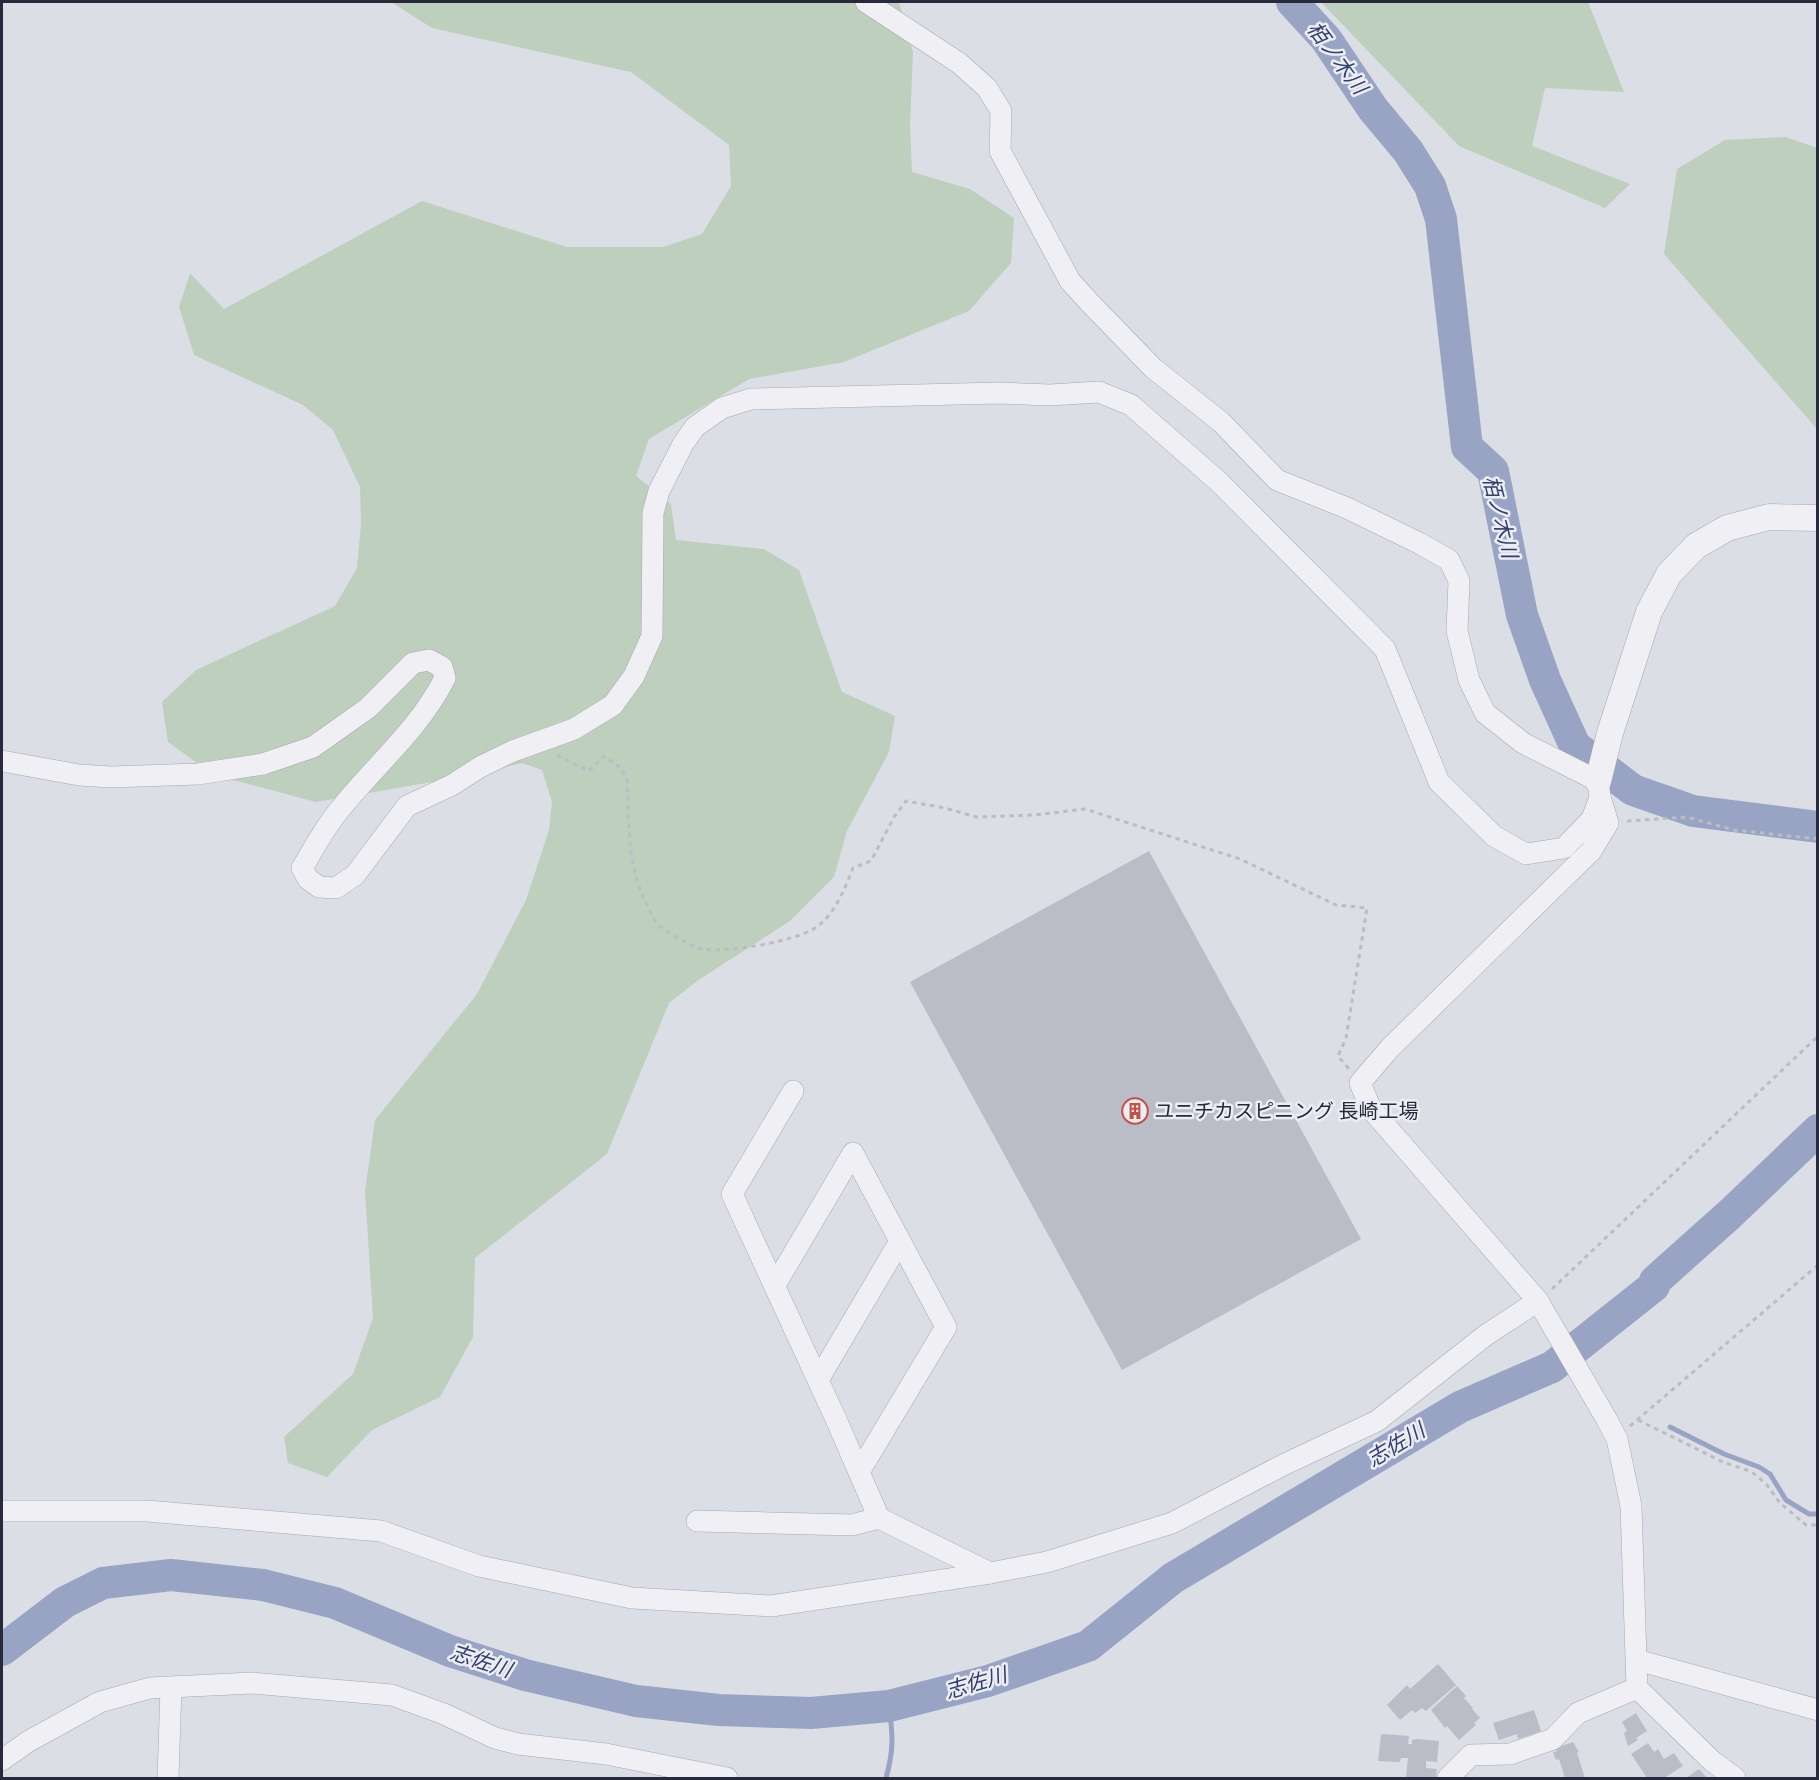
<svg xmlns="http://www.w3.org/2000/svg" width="1819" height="1780" viewBox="0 0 1819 1780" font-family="'Roboto Condensed','Noto Sans JP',sans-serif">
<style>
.green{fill:#becfbe}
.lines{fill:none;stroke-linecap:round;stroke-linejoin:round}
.stream{stroke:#99a4c4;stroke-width:5}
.river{stroke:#99a4c4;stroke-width:32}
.building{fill:#babcc8}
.minor-casing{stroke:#a6a8b2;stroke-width:22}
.tertiary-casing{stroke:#a6a8b2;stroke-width:27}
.path{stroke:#bbbcc4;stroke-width:3;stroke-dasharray:4.5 4.5;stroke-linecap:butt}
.minor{stroke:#efeff4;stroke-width:21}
.tertiary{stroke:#efeff4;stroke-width:26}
.labels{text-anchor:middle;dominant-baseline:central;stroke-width:5;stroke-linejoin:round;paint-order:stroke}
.poi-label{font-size:20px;fill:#272a3b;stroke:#ebedf3;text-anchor:start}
.water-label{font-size:21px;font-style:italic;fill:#34406c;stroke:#ebedf3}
</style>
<rect width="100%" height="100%" fill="#dcdee5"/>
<g class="green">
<path d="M391 2H899L913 52 910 125 912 172 970 189 1014 218 1011 263 969 311 844 362 749 379 649 439 636 476 671 504 676 540 764 549 799 570 842 692 895 716 889 752 847 831 834 877 790 921 697 981 669 1003 607 1154 475 1258 473 1337 440 1397 372 1430 327 1477 288 1463 284 1437 353 1374 373 1318 365 1191 375 1120 477 994 526 900 549 830 552 802 542 770 522 763 455 778 316 802 214 775 168 742 162 702 196 670 335 606 357 568 361 524 360 487 333 430 303 405 194 355 179 307 190 273 224 309 422 201 567 247H663L702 234 731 186 729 145 631 72 432 28Z"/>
<path d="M1321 2H1588L1624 92 1545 88 1532 146 1630 184 1605 208 1459 146Z"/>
<path d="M1786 137 1817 148V429L1664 254 1677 169 1725 140Z"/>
</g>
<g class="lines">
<g class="stream">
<path d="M1670 1427 1724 1454 1759 1467 1770 1474 1786 1500 1809 1514H1818"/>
<path d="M886 1778C894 1749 893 1736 889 1706"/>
</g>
<g class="river">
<path d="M1292 2 1326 39 1373 109 1408 151 1430 186 1441 219 1467 447 1493 471 1522 615 1545 680 1575 746 1633 790 1693 811 1818 827"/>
<path d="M2 1650 65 1602 103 1583 171 1575 263 1585 335 1603 450 1651 525 1675 636 1701 719 1710 811 1713 889 1706 988 1681 1088 1646 1173 1578 1460 1407 1552 1367 1654 1286 1655 1281 1730 1214 1818 1130"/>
</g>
</g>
<g class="building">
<path d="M1149 851 1361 1239 1122 1370 910 982Z"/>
<path d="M1438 1664 1456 1685 1426 1711 1422 1708 1415 1713 1412 1710 1400 1720 1387 1705 1407 1685 1410 1689Z"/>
<path d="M1457 1686 1466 1696 1464 1698 1473 1708 1472 1709 1480 1718 1474 1723 1476 1725 1459 1740 1447 1726 1445 1728 1431 1710Z"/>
<path d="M1534 1710 1541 1731 1518 1739 1517 1734 1499 1740 1493 1723Z"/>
<path d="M1636 1713 1647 1731 1636 1738 1638 1740 1628 1746 1624 1733 1627 1731 1622 1722Z"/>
<path d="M1384 1734 1409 1736 1408 1744H1412V1740L1417 1739 1439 1741 1437 1762 1426 1761V1768L1437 1769 1436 1778H1406L1408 1758H1401L1400 1762 1378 1761 1381 1735Z"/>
<path d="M1573 1742 1579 1752 1577 1753 1585 1778H1565L1559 1759 1556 1760 1553 1752 1557 1751 1556 1748Z"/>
<path d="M1648 1743 1654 1752 1658 1749 1664 1759 1674 1753 1683 1766 1664 1778H1647L1631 1754Z"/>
<path d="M1699 1769 1707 1778H1686Z"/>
</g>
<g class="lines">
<g class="minor-casing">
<g id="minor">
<path d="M866 2 959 63 987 88 1001 111 1000 151 1070 281 1089 302 1153 368 1221 422 1277 480 1347 508 1419 543 1449 560 1459 581 1457 631 1469 680 1485 713 1523 743 1598 781 1600 797 1608 823 1591 851 1390 1048 1360 1083 1371 1109 1538 1301 1607 1420 1617 1439 1631 1506 1637 1688 1712 1761 1735 1778"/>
<path d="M2 761 79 775 111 777 198 774 263 764 313 747 368 708 413 663 429 660 442 667 445 678C419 730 372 768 337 813 324 829 313 850 302 868L308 879 319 887 336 888 355 875 407 806 452 785 480 767 513 751 574 729 613 705 634 676 652 636 653 513 659 491 683 444 695 427 722 408 751 399 1000 393 1050 395 1099 392 1131 405 1219 482 1385 649 1439 782 1494 836 1526 854 1564 848 1592 819 1600 797"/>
<path d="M793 1091 732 1194 835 1417 879 1518 990 1573"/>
<path d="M775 1285 853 1153 946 1327 859 1472"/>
<path d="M818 1380 900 1241"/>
<path d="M2 1511H147L381 1531 479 1566 632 1598 771 1606 990 1573 1047 1562 1172 1523 1283 1465 1377 1421 1486 1335 1538 1301"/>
<path d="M697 1521 852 1525 879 1518"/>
<path d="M1637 1660 1818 1710"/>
<path d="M2 1760 29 1741 100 1702 150 1688 252 1683 392 1695 444 1714 495 1738 518 1744 606 1754 727 1778"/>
<path d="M168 1778 171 1688"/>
<path d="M1448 1778 1471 1755 1510 1754 1553 1739 1578 1713 1637 1688"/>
</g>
</g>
<g class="tertiary-casing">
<path id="tertiary" d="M1598 781 1610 733 1649 612 1669 574 1696 546 1727 528 1769 517 1818 518"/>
</g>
<g class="path">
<path d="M557 755 589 771 604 756 621 768 627 779C629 823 627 870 649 909 651 914 654 921 658 925 665 931 689 945 698 948 720 955 800 941 818 926 836 912 845 888 853 868L871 861 894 817 906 801 945 808 976 817 1035 815 1085 809 1240 859 1336 905 1367 908 1346 1038 1338 1056 1349 1069"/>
<path d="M1627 821 1687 817 1734 830 1818 839"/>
<path d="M1552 1289 1818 1036"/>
<path d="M1638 1420 1723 1462 1752 1472 1767 1485 1780 1503 1806 1525H1818"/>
<path d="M1630 1426 1818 1265"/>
</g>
<use href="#minor" class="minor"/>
<use href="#tertiary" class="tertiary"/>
</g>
<defs>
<g id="building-ring" transform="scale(1.35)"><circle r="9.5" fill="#ebedf3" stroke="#c55047" stroke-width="1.5"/><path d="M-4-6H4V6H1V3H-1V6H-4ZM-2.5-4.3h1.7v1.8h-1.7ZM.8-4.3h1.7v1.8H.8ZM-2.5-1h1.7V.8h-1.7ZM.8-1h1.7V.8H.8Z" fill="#c55047"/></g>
</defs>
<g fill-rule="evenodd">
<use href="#building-ring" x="1135" y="1111"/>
</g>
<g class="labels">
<g class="poi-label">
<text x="1154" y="1111">ユニチカスピニング 長崎工場</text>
</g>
<g class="water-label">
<text transform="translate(1337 58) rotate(53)">栢ノ木川</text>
<text transform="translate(1500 517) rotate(76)">栢ノ木川</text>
<text transform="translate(1396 1445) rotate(-31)">志佐川</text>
<text transform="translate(481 1661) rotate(18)">志佐川</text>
<text transform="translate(976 1683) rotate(-16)">志佐川</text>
</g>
</g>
<rect width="1819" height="1780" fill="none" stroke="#272a3b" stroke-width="6"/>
</svg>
